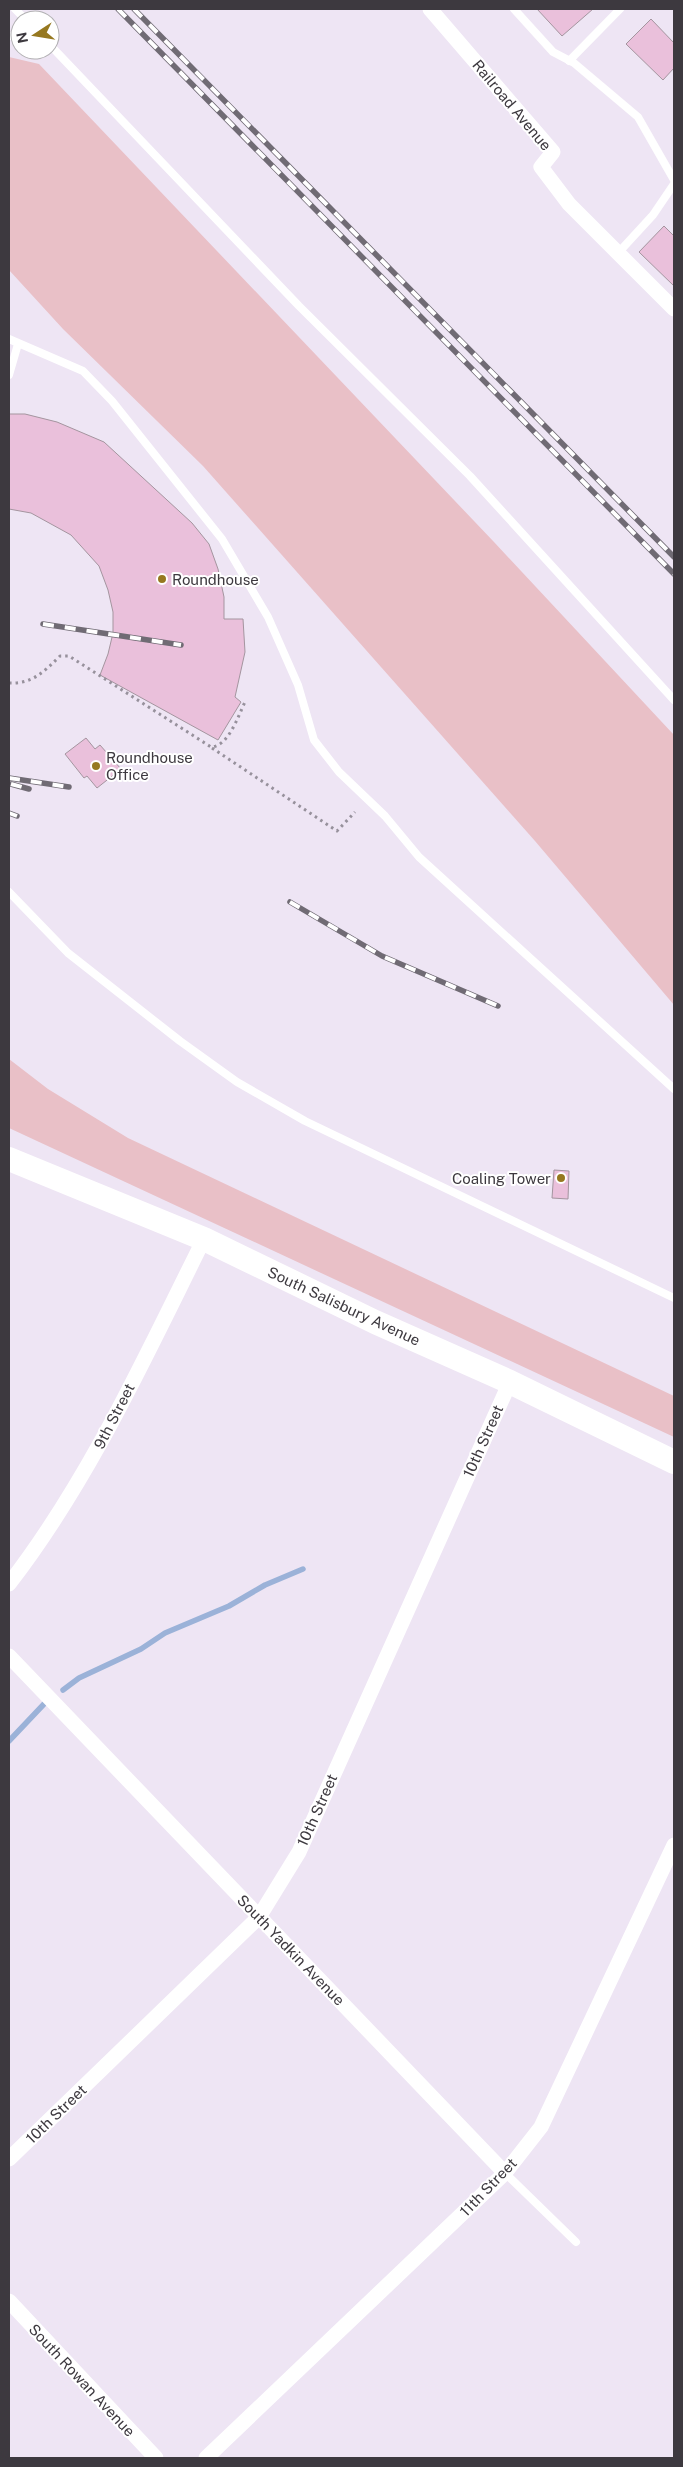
<svg xmlns="http://www.w3.org/2000/svg" width="683" height="2467" viewBox="0 0 683 2467" font-family="'Public Sans',sans-serif">
<style>
.green{fill:#e9c0c7}
.lines{fill:none;stroke-linecap:round;stroke-linejoin:round}
.stream{stroke:#9bb2d8;stroke-width:5.5}
.building{fill:#eac0db;stroke:#a4959f}
.path{stroke:#97919c;stroke-width:3;stroke-dasharray:2.5 4;stroke-linecap:butt}
.lane{stroke:#fff;stroke-width:8}
.street{stroke:#fff;stroke-width:15}
.primary{stroke:#fff;stroke-width:24}
.rail-casing{stroke:#706b74;stroke-width:5.5}
.rail{stroke:#fff;stroke-width:4;stroke-dasharray:11;stroke-linecap:butt}
.poi-dot{fill:#967820;stroke:#fff;stroke-width:2}
.labels{text-anchor:middle;dominant-baseline:central;stroke-width:4;stroke-linejoin:round;paint-order:stroke}
.street-label{font-size:15px;fill:#3d393f;stroke:#fff}
.poi-label{font-size:15px;fill:#3d393f;stroke:#fff;text-anchor:start}
</style>
<rect width="100%" height="100%" fill="#eee5f4"/>
<g class="green">
<path d="M9 57 39 64 494 542 674 735V1005L535 841 203 466 63 329 9 270Z"/>
<path d="M9 1059 48 1089 128 1138 674 1396V1437L9 1128Z"/>
</g>
<g class="lines">
<g class="stream">
<path d="M63 1690 79 1678 141 1649 165 1633 229 1606 265 1585 303 1569"/>
<path d="M9 1741 44 1704"/>
</g>
</g>
<g class="building">
<path d="M537 9H593L562 36Z"/>
<path d="M651 19 674 43V68L663 80 626 44Z"/>
<path d="M664 226 674 236V286L639 252Z"/>
<path d="M9 414H25L57 422 104 442 192 523 209 544 218 569 224 597V619H243L245 652 235 697 241 702 218 740 100 675 108 654 113 633V612L108 590 99 566 71 535 31 513 9 509Z"/>
<path d="M86 738 95 749 100 745 121 769 97 788 87 776 84 778 65 754Z"/>
<path d="M554 1170 569 1171 568 1199 552 1198Z"/>
</g>
<g class="lines">
<g class="path">
<path d="M9 683C32 684 44 672 60 656H69L211 747C229 746 238 716 245 702"/>
<path d="M212 748 337 831 355 812"/>
</g>
<g class="lane">
<path d="M15 9 26 20"/>
<path d="M514 9 553 52 574 63 638 117 674 180"/>
<path d="M9 36 20 35"/>
<path d="M50 45 299 306 470 476 674 700"/>
<path d="M569 61 620 9"/>
<path d="M619 252 653 215 674 184"/>
<path d="M9 339 83 371 112 401 222 539 268 617 298 685 314 740 339 772 385 816 419 857 674 1089"/>
<path d="M9 375 18 344"/>
<path d="M9 892 68 953 180 1041 237 1082 305 1121 674 1298"/>
<path d="M505 2173 576 2242"/>
</g>
<g class="street">
<path d="M430 9 553 152 541 167 569 204 674 309"/>
<path d="M9 1584C90 1479 145 1357 204 1239"/>
<path d="M9 1656 505 2173"/>
<path d="M9 2159 259 1917 299 1852 510 1382"/>
<path d="M9 2301 156 2458"/>
<path d="M206 2458 505 2173 541 2127 674 1845"/>
</g>
<path class="primary" d="M9 1159 204 1239 375 1322 510 1382 674 1462"/>
<g class="rail-casing">
<g id="rail">
<path d="M118 9 674 574"/>
<path d="M134 9 674 557"/>
<path d="M43 624 181 645"/>
<path d="M9 778 69 787"/>
<path d="M11 784 29 789"/>
<path d="M9 813 17 816"/>
<path d="M290 902 382 956 498 1006"/>
</g>
</g>
<use href="#rail" class="rail"/>
</g>
<g class="poi-dot">
<circle cx="162" cy="579" r="5"/>
<circle cx="96" cy="766" r="5"/>
<circle cx="561" cy="1178" r="5"/>
</g>
<g class="labels">
<g class="street-label">
<text transform="translate(512 105) rotate(50)">Railroad Avenue</text>
<text transform="translate(344 1306) rotate(25)">South Salisbury Avenue</text>
<text transform="translate(114 1416) rotate(-63)">9th Street</text>
<text transform="translate(483 1441) rotate(-66)">10th Street</text>
<text transform="translate(317 1810) rotate(-66)">10th Street</text>
<text transform="translate(291 1950) rotate(46)">South Yadkin Avenue</text>
<text transform="translate(56 2114) rotate(-44)">10th Street</text>
<text transform="translate(488 2187) rotate(-46)">11th Street</text>
<text transform="translate(82 2380) rotate(47)">South Rowan Avenue</text>
</g>
<g class="poi-label">
<text x="172" y="579">Roundhouse</text>
<text x="106" y="757">Roundhouse<tspan x="106" dy="17">Office</tspan></text>
<text x="551" y="1178" text-anchor="end">Coaling Tower</text>
</g>
</g>
<rect width="683" height="2467" fill="none" stroke="#3d393f" stroke-width="20"/>
<g transform="translate(35 35) rotate(258)"><circle r="24" fill="#ffffff" stroke="#b1b0b2"/>
<path d="M0-4L9 19L0 12L-9 19Z" fill="#967820"/>
<text y="-8" font-size="14" font-weight="bold" text-anchor="middle" fill="#3d393f">N</text>
</g>
</svg>
